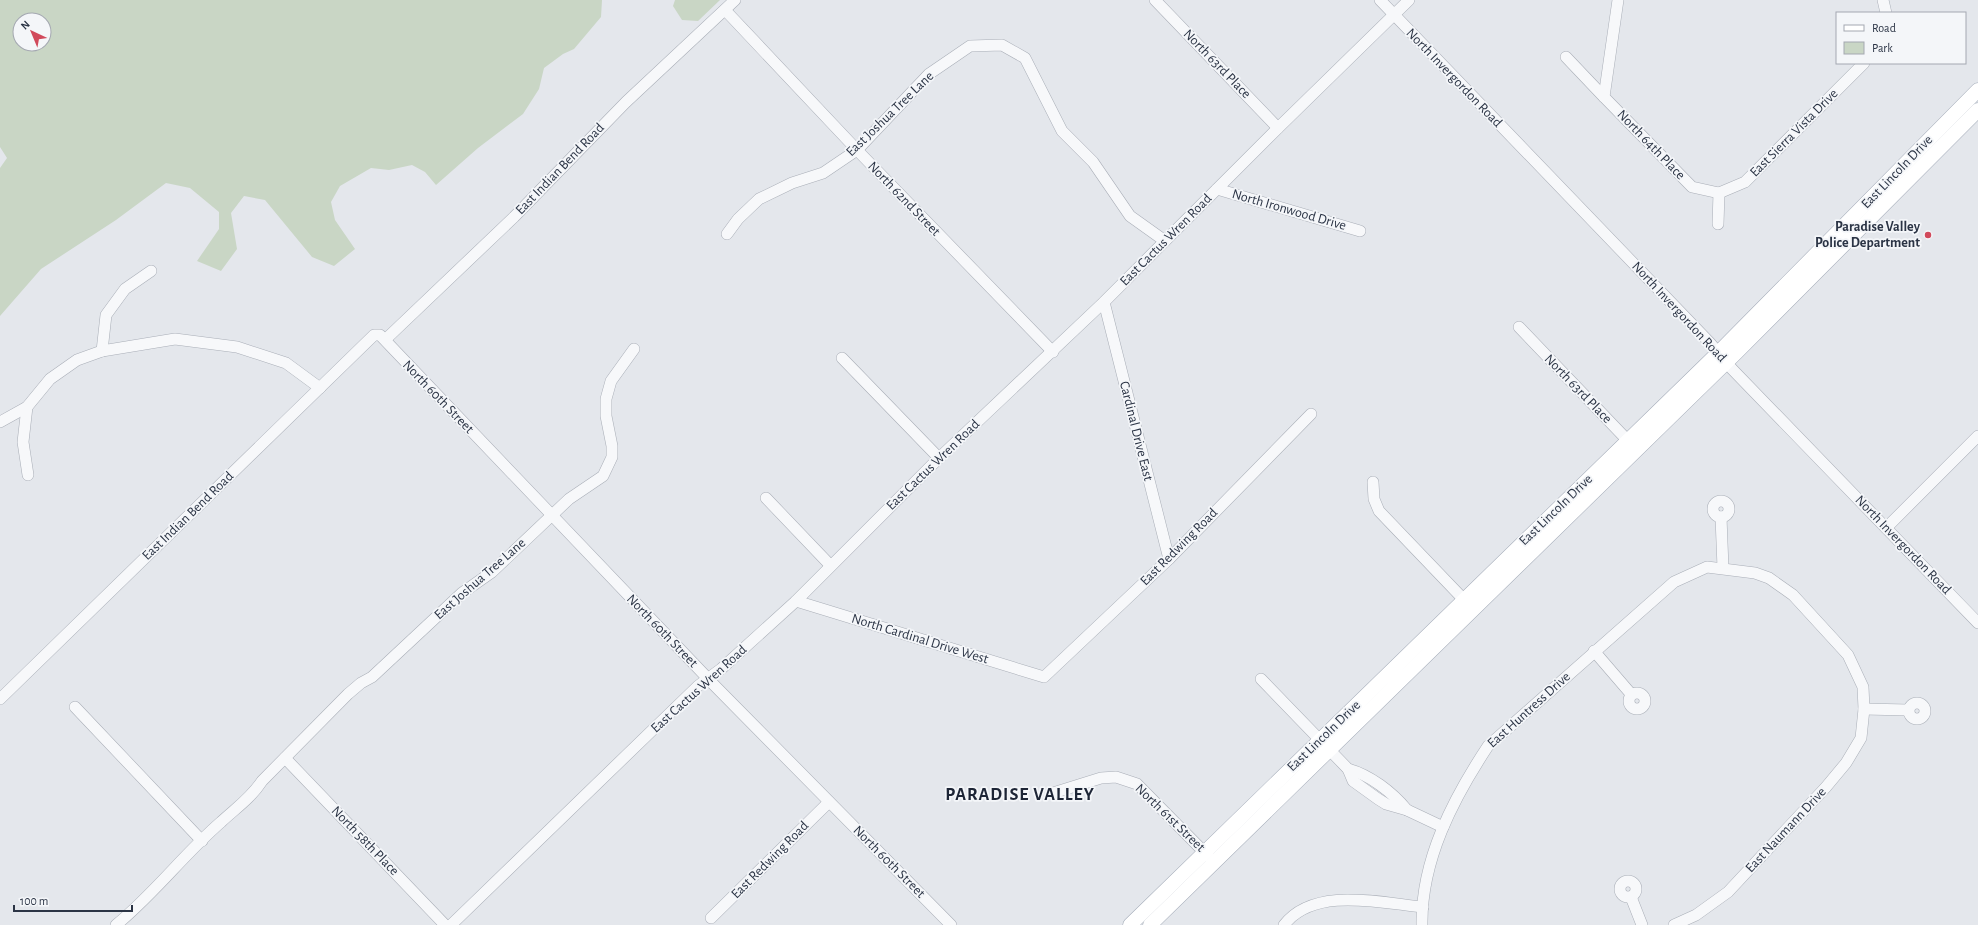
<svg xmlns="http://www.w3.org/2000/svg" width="1978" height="925" viewBox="0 0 1978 925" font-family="'Alegreya Sans',sans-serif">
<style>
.green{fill:#c9d6c5;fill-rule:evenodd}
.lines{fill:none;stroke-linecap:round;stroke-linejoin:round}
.minor-casing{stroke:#a9aeb7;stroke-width:12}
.major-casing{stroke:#a3abb8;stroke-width:15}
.minor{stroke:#f7f8fa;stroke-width:11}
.major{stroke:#fff;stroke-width:14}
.poi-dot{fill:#d1495b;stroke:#f4f6f9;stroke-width:1.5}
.labels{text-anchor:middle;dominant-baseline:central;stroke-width:3.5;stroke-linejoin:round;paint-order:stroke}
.street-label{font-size:14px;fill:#2b3445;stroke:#f4f6f9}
.poi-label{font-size:14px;font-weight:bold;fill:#2b3445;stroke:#f4f6f9;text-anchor:end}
.district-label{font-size:18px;font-weight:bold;letter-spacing:1px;fill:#1d2536;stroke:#f4f6f9}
</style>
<rect width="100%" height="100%" fill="#e4e7ec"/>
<g class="green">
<path d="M0 0H602L601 17 574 49 563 54 544 68 539 89 523 114 478 148 436 185 425 172 412 165 389 170 371 168 340 186 331 202 335 220 355 249 334 266 312 257 265 200 244 196 231 213 237 249 221 271 197 261 219 229V212L190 188 166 183 116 220 41 269 0 316V168L7 158 0 147ZM20 20H44V44H20Z"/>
<path d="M675 0H720L698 21 682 20 673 6Z"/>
</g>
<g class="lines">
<g class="minor-casing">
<g id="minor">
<path d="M1155 0 1278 128"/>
<path d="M1380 0 1710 343 1732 369 1978 623"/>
<path d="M1618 0 1604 97 1692 187 1719 193"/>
<path d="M1883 0 1886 13"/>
<path d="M725 10 857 150 1053 352"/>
<path d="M1566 57 1604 97"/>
<path d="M1217 189 1360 231"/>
<path d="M1719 193 1745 182 1864 63"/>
<path d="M1718 224 1719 193"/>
<path d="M727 234 738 219 759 199 792 183 823 173 857 150 929 74 970 46 1002 45 1025 58 1062 131 1093 162 1130 216 1165 241"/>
<path d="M1104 302 1169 559"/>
<path d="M1519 327 1633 446"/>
<path d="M386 339 514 217 626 102 735 0"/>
<path d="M102 351 175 339 237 347 286 363 320 388"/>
<path d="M842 358 939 458"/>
<path d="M27 407 23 442 28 475"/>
<path d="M0 422 27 407 50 379 77 360 102 351 106 315 125 289 151 271"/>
<path d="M1373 482 1374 499 1379 511 1469 605"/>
<path d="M766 498 830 565"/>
<circle cx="1721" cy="509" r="8"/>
<path d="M1721 517 1723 568"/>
<path d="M1886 528 1978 436"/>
<path d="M796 601 1044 677 1169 559 1311 414"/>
<path d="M1594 651 1631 694"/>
<path d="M1261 679 1348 769 1353 781 1378 799 1386 804 1407 810 1443 827"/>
<circle cx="1637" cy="701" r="8"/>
<path d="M0 699 374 335H380L716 687 951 925"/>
<circle cx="1917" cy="711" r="8"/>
<path d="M75 707 202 841"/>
<path d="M1864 709 1908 710"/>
<path d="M285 758 445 925"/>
<path d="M1348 769C1370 775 1392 792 1407 810"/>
<path d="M1053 793 1101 778 1116 777 1137 784 1210 858"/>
<circle cx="1628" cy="889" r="8"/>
<path d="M1631 897 1642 925"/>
<path d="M711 918 829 802"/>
<path d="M116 925C154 894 184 854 221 822 236 808 251 798 262 781L348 694 361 683 372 677 462 593 492 572 569 499 603 476 612 457V446L606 416V399L611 381 634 349"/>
<path d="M451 925 698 686 721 669 796 601 939 458 1104 302 1278 128 1409 0"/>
<path d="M1284 925C1314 886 1381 903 1423 907"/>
<path d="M1422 925C1421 860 1453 799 1488 746L1674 582 1707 567 1755 573 1769 578 1793 595 1848 655 1863 687 1864 709 1861 738 1846 763 1826 787 1728 892 1696 915 1674 925"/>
</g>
</g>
<g class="major-casing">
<g id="major">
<path d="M1130 925 1718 353 1978 90"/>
<path d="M1150 925 1737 352 1978 110"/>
</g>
</g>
<use href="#minor" class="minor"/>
<use href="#major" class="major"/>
</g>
<circle class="poi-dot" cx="1928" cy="235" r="4"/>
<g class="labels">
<g class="street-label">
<text transform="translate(1217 64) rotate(46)">North 63rd Place</text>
<text transform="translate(1454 78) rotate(46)">North Invergordon Road</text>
<text transform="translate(890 114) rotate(-44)">East Joshua Tree Lane</text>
<text transform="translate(1794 133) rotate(-45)">East Sierra Vista Drive</text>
<text transform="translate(1651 145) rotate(46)">North 64th Place</text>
<text transform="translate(560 169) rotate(-46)">East Indian Bend Road</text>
<text transform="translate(1897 172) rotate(-46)">East Lincoln Drive</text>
<text transform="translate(904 199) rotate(46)">North 62nd Street</text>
<text transform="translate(1289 210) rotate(16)">North Ironwood Drive</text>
<text transform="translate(1166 240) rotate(-45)">East Cactus Wren Road</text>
<text transform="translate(1679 312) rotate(47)">North Invergordon Road</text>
<text transform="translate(1578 389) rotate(46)">North 63rd Place</text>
<text transform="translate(438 397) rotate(46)">North 60th Street</text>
<text transform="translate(1136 431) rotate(76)">Cardinal Drive East</text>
<text transform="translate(933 465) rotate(-44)">East Cactus Wren Road</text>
<text transform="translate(1556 510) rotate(-44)">East Lincoln Drive</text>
<text transform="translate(188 516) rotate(-44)">East Indian Bend Road</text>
<text transform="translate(1903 545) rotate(46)">North Invergordon Road</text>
<text transform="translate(1179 547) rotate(-45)">East Redwing Road</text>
<text transform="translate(480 579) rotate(-41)">East Joshua Tree Lane</text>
<text transform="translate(662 631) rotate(46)">North 60th Street</text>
<text transform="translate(920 639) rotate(17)">North Cardinal Drive West</text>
<text transform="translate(699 689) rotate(-42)">East Cactus Wren Road</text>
<text transform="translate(1529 710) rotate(-42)">East Huntress Drive</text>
<text transform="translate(1324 736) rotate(-44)">East Lincoln Drive</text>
<text transform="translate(1170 818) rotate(44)">North 61st Street</text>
<text transform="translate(1786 830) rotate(-47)">East Naumann Drive</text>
<text transform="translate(365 841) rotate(46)">North 58th Place</text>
<text transform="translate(770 860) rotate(-45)">East Redwing Road</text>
<text transform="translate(889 862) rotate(45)">North 60th Street</text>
</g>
<g class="poi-label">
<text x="1920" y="227">Paradise Valley<tspan x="1920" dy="16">Police Department</tspan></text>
</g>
<g class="district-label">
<text x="1020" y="795">PARADISE VALLEY</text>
</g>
</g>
<rect x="1836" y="12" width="130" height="52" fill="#f4f6f9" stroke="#a4a8b1"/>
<rect x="1844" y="25" width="20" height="6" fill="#ffffff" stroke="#a4a8b1"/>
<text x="1872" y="32" font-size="12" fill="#2b3445">Road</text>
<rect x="1844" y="42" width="20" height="12" fill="#c9d6c5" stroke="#a4a8b1"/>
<text x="1872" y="52" font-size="12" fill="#2b3445">Park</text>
<g transform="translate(32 32) rotate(316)"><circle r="19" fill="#f4f6f9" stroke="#a4a8b1"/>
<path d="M0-3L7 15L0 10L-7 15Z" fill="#d1495b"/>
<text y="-6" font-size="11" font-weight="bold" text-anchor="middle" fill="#2b3445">N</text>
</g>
<path d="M14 905v6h118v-6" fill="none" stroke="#2b3445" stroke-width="2"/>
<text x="20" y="905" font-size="12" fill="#2b3445" stroke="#f4f6f9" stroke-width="3" paint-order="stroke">100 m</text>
</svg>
